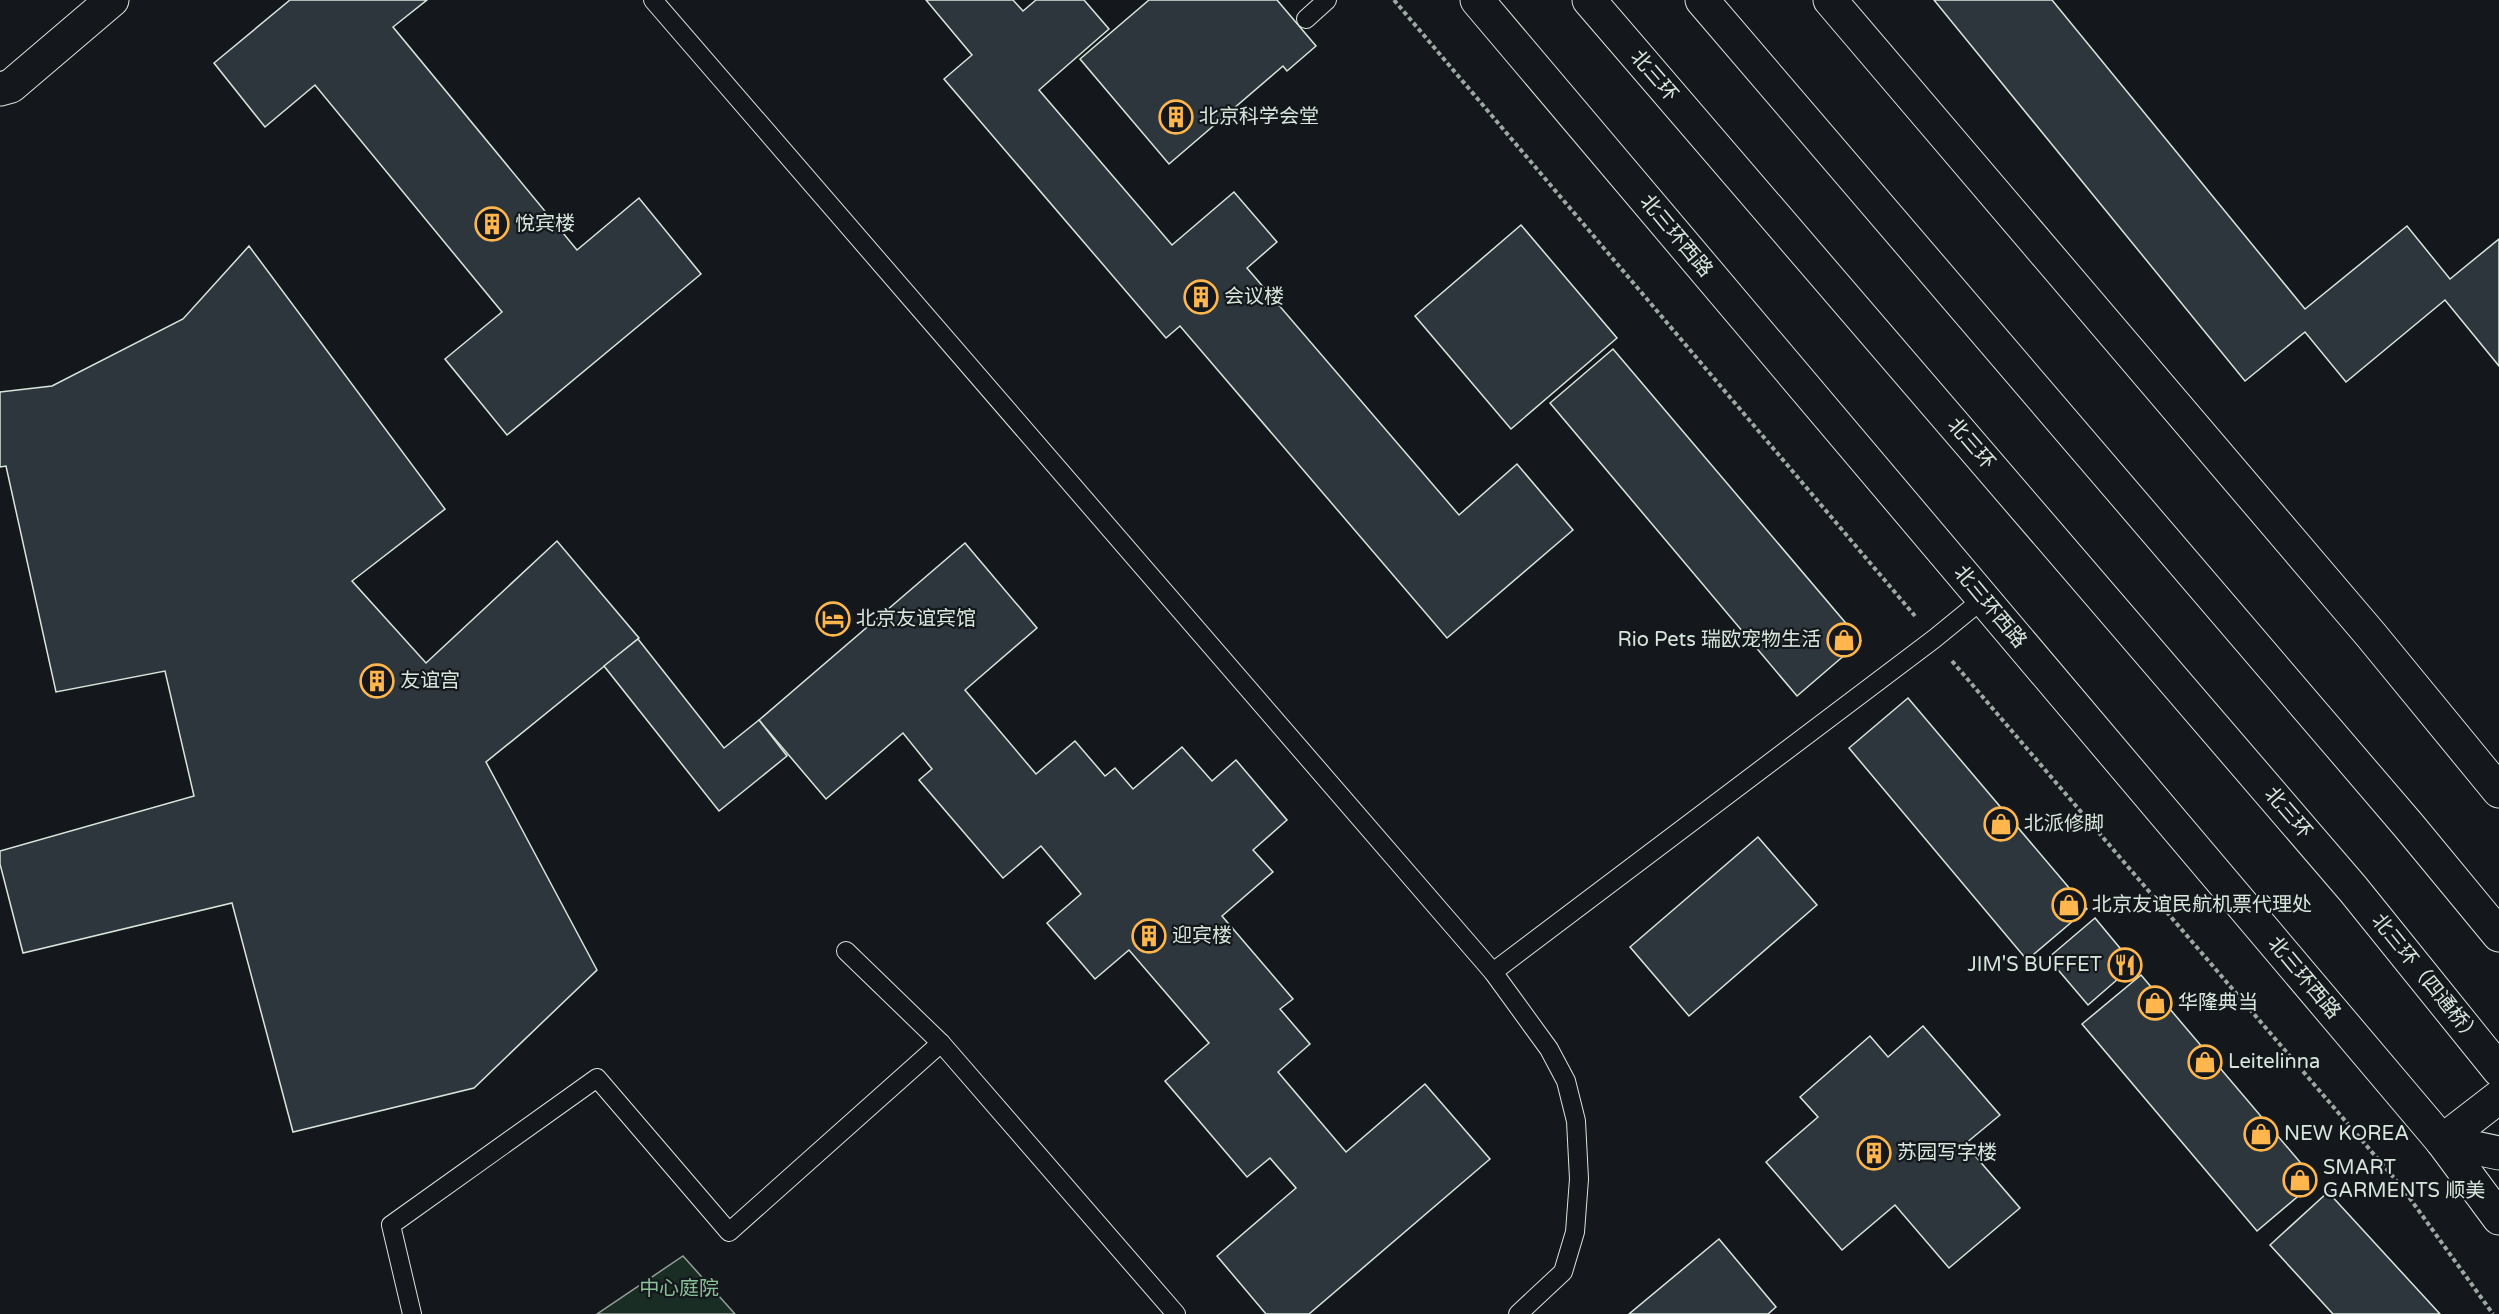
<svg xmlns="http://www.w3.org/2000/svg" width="2499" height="1314" viewBox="0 0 2499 1314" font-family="'Varela Round','Noto Sans SC',sans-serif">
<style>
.green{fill:#1a2d24;stroke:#939e99;stroke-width:1.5}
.building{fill:#2c363c;stroke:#d8e6dc;stroke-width:1.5}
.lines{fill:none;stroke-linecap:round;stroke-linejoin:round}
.service-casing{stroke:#d8e6dc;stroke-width:20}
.minor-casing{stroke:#d8e6dc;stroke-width:35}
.tertiary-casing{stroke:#d8e6dc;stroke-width:35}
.trunk-casing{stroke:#d8e6dc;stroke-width:35}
.path{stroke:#9da8a2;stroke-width:4;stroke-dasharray:4.5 3;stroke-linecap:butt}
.service{stroke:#14181c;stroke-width:18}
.minor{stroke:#14181c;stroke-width:33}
.tertiary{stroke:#14181c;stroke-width:33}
.trunk{stroke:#14181c;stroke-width:33}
.labels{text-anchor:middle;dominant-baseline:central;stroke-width:4.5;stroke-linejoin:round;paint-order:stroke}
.street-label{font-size:20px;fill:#d8e6dc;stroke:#14181c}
.poi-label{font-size:20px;fill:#d8e6dc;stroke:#14181c;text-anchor:start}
.park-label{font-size:20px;fill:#8ac095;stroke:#14181c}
</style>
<rect width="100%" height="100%" fill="#14181c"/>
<path class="green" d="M683 1256 735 1314H597Z"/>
<g class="building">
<path d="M290 0H427L393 27 577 250 639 198 701 274 507 435 445 359 502 312 315 85 265 127 214 63Z"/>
<path d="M926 0H1013L1023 11 1036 0H1084L1109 29 1039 90 1172 245 1234 192 1277 242 1247 268 1459 515 1517 464 1573 530 1447 638 1180 326 1166 338 944 79 972 55Z"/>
<path d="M1149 0H1277L1316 46 1287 71 1283 66 1169 164 1080 59Z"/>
<path d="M1934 0H2052L2305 309 2407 226 2450 279 2499 239V366L2445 300 2346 382 2305 332 2245 381Z"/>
<path d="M1521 225 1617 338 1511 429 1415 316Z"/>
<path d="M249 246 445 509 352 581 426 663 557 541 639 638 486 762 597 970 474 1088 293 1132 232 903 23 953 0 864V851L194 796 165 671 56 692 6 466 0 467V392L52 386 183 319Z"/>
<path d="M1613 349 1861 641 1797 696 1550 403Z"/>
<path d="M965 543 1037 628 965 690 1036 774 1075 741 1105 776 1115 768 1133 789 1182 747 1212 781 1236 760 1287 820 1253 850 1273 872 1222 916 1293 999 1280 1009 1310 1044 1278 1072 1346 1152 1425 1084 1490 1159 1309 1314H1266L1217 1256 1296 1188 1270 1158 1247 1177 1165 1081 1209 1043 1129 950 1095 979 1047 923 1081 894 1041 846 1003 878 919 780 932 769 903 733 826 799 759 720Z"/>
<path d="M638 639 724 748 759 720 787 756 719 811 604 666Z"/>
<path d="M1908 698 2087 909 2027 960 1849 748Z"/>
<path d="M1758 837 1817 905 1689 1016 1630 947Z"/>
<path d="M2095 918 2134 965 2088 1005 2048 958Z"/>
<path d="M2141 975 2316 1181 2257 1231 2082 1024Z"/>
<path d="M1923 1026 2000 1115 1965 1144 2020 1208 1949 1268 1895 1205 1842 1250 1766 1162 1818 1117 1800 1097 1870 1036 1888 1057Z"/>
<path d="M2328 1192 2440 1314H2333L2270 1245Z"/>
<path d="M1719 1239 1776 1307 1768 1314H1629Z"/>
</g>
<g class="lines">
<g class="service-casing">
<g id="service">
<path d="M653 0 1493 972 1549 1049 1566 1081 1576 1121 1579 1179 1575 1232 1563 1272 1518 1314"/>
<path d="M1306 19 1327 0"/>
<path d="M846 951 941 1043"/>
<path d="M1493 972 1934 639 1983 599"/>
<path d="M412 1314 391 1225 597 1078 729 1232 941 1043 1176 1314"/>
</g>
</g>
<g class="minor-casing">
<path id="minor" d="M0 89 11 86 112 0"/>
</g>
<g class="tertiary-casing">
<g id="tertiary">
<path d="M1477 0 2442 1141 2499 1218"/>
<path d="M1830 0 2371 635 2499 791"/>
<path d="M2442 1141 2499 1097"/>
<path d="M2442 1141 2499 1153"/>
</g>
</g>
<g class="trunk-casing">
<g id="trunk">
<path d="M1589 0 2353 889 2499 1070"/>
<path d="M1702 0 2409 826 2499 935"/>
</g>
</g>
<g class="path">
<path d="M1394 0 1915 616"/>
<path d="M1952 661 2401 1186 2493 1314"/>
</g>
<use href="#service" class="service"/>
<use href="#minor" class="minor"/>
<use href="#tertiary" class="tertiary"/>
<use href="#trunk" class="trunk"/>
</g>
<defs>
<g id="building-ring" transform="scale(1.725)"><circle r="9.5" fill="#14181c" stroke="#ffb74d" stroke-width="1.5"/><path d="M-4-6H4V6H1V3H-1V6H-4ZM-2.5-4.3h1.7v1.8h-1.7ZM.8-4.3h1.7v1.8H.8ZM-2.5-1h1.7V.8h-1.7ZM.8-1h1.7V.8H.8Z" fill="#ffb74d"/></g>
<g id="hotel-ring" transform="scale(1.725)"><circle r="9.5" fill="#14181c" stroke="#ffb74d" stroke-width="1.5"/><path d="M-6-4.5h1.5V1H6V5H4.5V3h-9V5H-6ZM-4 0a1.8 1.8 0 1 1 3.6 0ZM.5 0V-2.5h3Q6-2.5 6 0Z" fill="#ffb74d"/></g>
<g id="shop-ring" transform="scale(1.725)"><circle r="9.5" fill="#14181c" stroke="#ffb74d" stroke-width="1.5"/><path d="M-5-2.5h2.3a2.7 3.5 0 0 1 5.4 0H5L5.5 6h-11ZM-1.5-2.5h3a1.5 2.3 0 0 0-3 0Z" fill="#ffb74d"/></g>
<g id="restaurant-ring" transform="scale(1.725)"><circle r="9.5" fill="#14181c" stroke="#ffb74d" stroke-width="1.5"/><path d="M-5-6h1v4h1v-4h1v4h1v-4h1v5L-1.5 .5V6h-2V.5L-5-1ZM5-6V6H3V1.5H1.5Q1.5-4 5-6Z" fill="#ffb74d"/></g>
</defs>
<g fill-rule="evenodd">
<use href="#building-ring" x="1176" y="117"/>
<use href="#building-ring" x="492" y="224"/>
<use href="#building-ring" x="1201" y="297"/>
<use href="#hotel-ring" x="833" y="619"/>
<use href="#shop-ring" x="1844" y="640"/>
<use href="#building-ring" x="377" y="681"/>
<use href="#shop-ring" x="2001" y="824"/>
<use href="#shop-ring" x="2069" y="905"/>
<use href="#building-ring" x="1149" y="936"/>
<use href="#restaurant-ring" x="2125" y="965"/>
<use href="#shop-ring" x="2155" y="1003"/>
<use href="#shop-ring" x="2205" y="1062"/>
<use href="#shop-ring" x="2261" y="1134"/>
<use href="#building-ring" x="1874" y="1153"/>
<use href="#shop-ring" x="2300" y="1180"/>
</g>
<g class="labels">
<g class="street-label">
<text transform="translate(1654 76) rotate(49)">北三环</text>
<text transform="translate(1676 236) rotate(50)">北三环西路</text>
<text transform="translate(1971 444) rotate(49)">北三环</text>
<text transform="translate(1990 607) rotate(50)">北三环西路</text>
<text transform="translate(2288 813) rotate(49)">北三环</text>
<text transform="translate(2304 978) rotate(50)">北三环西路</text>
<text transform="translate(2426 979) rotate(51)">北三环（四通桥）</text>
</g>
<g class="poi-label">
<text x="1199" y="117">北京科学会堂</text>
<text x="515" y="224">悅宾楼</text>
<text x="1224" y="297">会议楼</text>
<text x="856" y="619">北京友谊宾馆</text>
<text x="1821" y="640" text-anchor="end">Rio Pets 瑞欧宠物生活</text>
<text x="400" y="681">友谊宫</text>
<text x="2024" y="824">北派修脚</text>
<text x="2092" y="905">北京友谊民航机票代理处</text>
<text x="1172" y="936">迎宾楼</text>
<text x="2102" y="965" text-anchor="end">JIM'S BUFFET</text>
<text x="2178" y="1003">华隆典当</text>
<text x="2228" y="1062">Leitelinna</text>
<text x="2284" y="1134">NEW KOREA</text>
<text x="1897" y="1153">苏园写字楼</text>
<text x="2323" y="1168">SMART<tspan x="2323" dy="23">GARMENTS 顺美</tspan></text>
</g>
<g class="park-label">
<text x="679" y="1289">中心庭院</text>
</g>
</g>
</svg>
